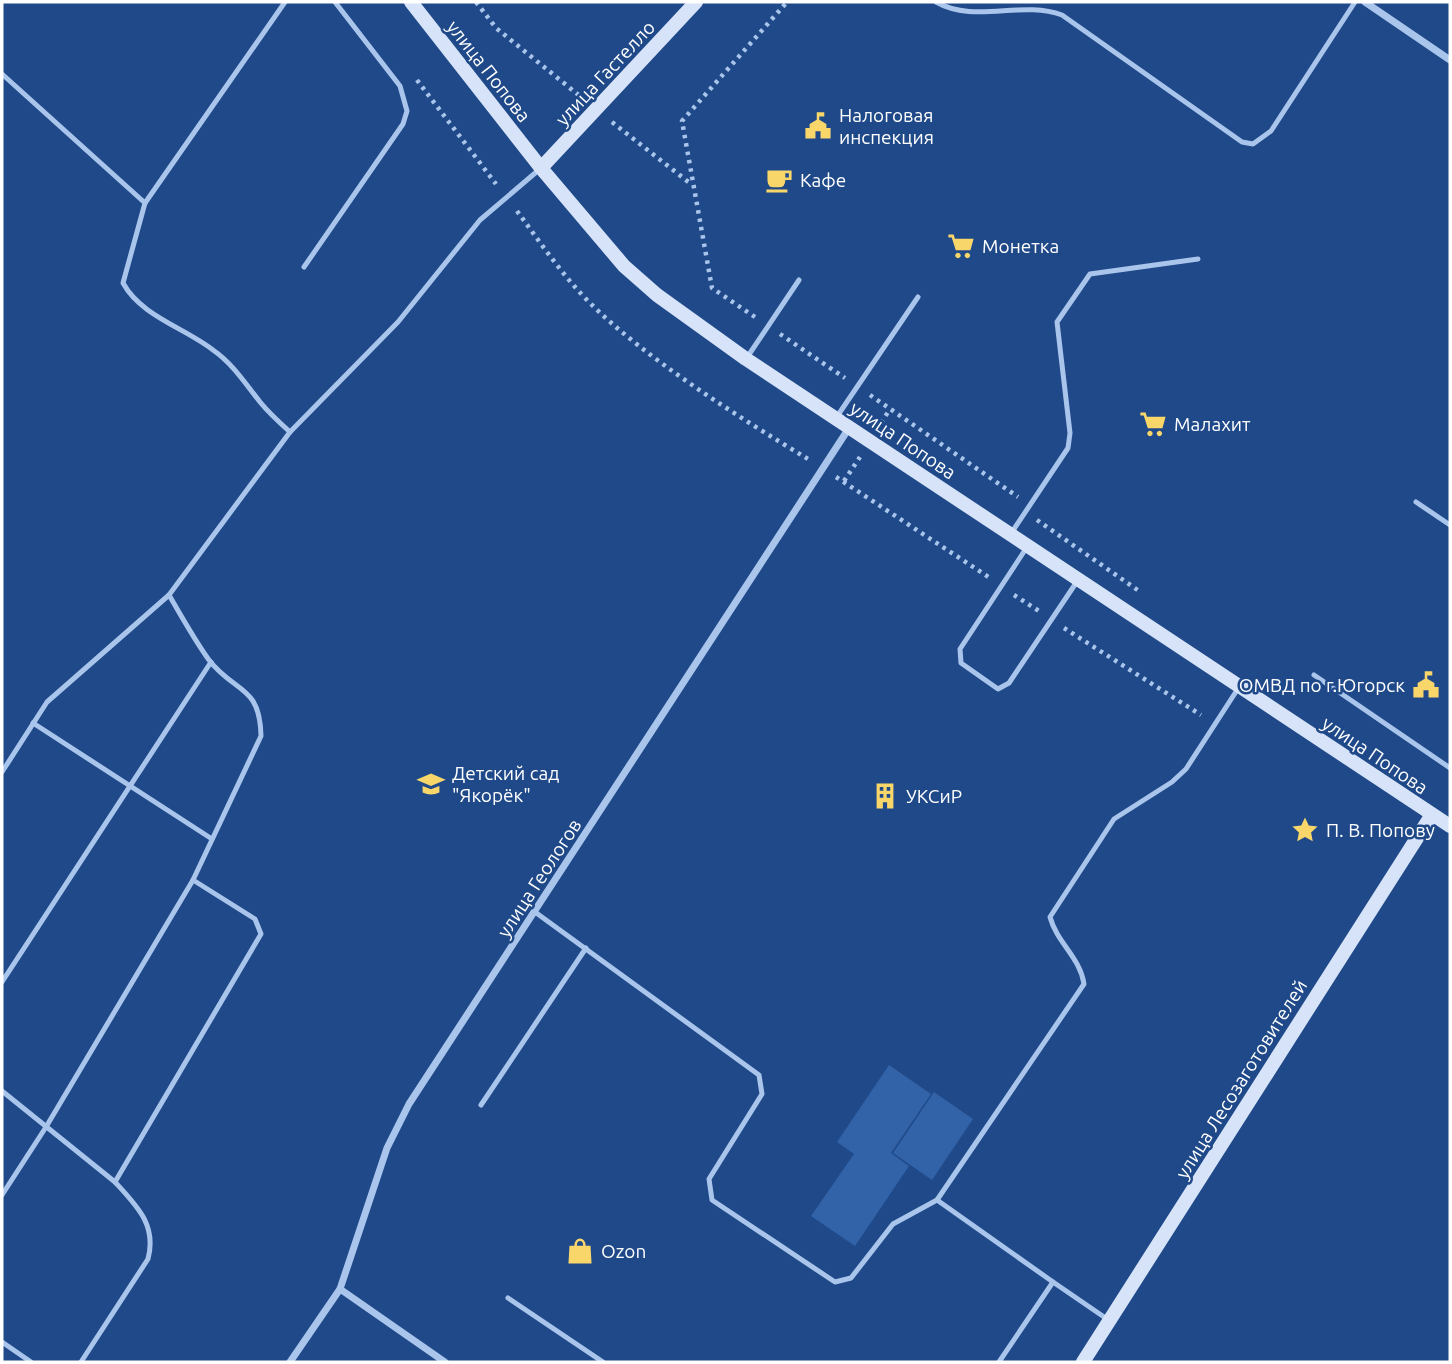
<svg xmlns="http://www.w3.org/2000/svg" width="1452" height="1364" viewBox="0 0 1452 1364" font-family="Ubuntu,sans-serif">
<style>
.green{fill:#3262a7}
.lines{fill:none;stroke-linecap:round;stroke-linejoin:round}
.path{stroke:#aac5eb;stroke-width:4.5;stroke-dasharray:3.5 5;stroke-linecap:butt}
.lane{stroke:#aac5eb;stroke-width:5}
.street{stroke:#aac5eb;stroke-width:7}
.secondary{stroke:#d6e3f8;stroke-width:14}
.labels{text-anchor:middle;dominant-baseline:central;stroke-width:5;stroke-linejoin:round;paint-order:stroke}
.street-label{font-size:19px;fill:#fff;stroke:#1f4989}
.poi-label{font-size:19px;fill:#fff;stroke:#1f4989;text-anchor:start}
</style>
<rect width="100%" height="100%" fill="#1f4989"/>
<g class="green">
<path d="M889 1065 931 1094 891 1153 909 1166 855 1246 811 1216 854 1154 837 1142Z"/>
<path d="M934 1092 973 1119 932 1180 893 1153Z"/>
</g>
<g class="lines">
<g class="path">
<path d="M476 2 496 28 581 97"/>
<path d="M417 80 496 184"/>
<path d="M612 122 691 184"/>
<path d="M517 211C540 242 562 275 590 303 646 359 740 418 808 459"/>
<path d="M755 317 712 288 682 121 787 2"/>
<path d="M780 334 845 378"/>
<path d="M870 395 1018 497"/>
<path d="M881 423 890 409"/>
<path d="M836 477 990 578"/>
<path d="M844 481 860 457"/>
<path d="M1037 520 1139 591"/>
<path d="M1014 595 1039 611"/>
<path d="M1064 628 1201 715"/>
</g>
<g class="lane">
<path d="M936 2C975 24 1021 0 1062 15L1242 142 1253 144 1271 131 1355 2"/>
<path d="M2 74 145 203 123 283C141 316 185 328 213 350 233 364 245 383 260 402 269 413 280 423 290 432"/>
<path d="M145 203 285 2"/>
<path d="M304 267 403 124 407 111 400 86 335 2"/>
<path d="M746 359 799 280"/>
<path d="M836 418 918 297"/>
<path d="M1416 502 1450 525"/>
<path d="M1012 532 1068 448 1070 433 1057 322 1090 274 1198 259"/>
<path d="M1027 547 960 649 961 663 998 689 1009 683 1078 580"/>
<path d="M1314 675 1450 768"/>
<path d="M33 723 212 839"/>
<path d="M2 772 47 702 169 595 290 432 398 322 480 220 541 168"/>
<path d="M535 912 759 1075 762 1094 709 1179 712 1200 835 1282 851 1278 893 1224 937 1200 1053 1282"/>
<path d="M2 982 211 662"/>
<path d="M2 1091 115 1182"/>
<path d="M481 1105 586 948"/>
<path d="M2 1195 46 1127 193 880 261 736C260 684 234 693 209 660 194 639 182 617 169 595"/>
<path d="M937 1200 1084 984C1080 957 1057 943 1050 917L1114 819 1172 782 1186 769 1239 687"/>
<path d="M508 1298 603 1362"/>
<path d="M2 1342 31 1362"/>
<path d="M81 1362 148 1259C157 1225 137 1206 115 1182L261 934 255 919 193 880"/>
<path d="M999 1362 1053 1282 1107 1319"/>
</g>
<g class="street">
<path d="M1365 2 1450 60"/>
<path d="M340 1289 445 1362"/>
<path d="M290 1362 340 1289 387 1148 409 1104 849 428"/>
</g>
<g class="secondary">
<path d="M411 2 541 168 624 266 657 295 746 359 1450 826"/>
<path d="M541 168 696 2"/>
<path d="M1083 1362 1431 816"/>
</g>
</g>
<defs>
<g id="civic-bare" transform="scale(2.1)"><path d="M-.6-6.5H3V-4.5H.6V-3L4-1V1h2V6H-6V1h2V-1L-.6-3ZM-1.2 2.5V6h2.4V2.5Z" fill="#f9d66a" stroke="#1f4989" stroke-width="2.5" paint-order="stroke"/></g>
<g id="cafe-bare" transform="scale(2.1)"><path d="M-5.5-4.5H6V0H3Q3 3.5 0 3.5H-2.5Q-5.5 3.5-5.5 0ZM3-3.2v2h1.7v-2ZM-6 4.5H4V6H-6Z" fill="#f9d66a" stroke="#1f4989" stroke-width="2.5" paint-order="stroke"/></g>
<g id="supermarket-bare" transform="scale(2.1)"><path d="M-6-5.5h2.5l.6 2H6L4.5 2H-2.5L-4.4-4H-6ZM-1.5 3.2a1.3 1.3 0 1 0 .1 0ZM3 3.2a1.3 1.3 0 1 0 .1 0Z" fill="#f9d66a" stroke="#1f4989" stroke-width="2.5" paint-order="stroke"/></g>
<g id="school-bare" transform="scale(2.1)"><path d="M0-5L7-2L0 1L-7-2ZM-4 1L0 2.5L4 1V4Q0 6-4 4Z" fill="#f9d66a" stroke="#1f4989" stroke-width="2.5" paint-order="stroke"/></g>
<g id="building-bare" transform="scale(2.1)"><path d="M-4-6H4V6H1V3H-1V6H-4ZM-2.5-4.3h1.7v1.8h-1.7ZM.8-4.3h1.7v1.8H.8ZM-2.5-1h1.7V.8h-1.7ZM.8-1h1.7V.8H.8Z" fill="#f9d66a" stroke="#1f4989" stroke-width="2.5" paint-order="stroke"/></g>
<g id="sight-bare" transform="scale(2.1)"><path d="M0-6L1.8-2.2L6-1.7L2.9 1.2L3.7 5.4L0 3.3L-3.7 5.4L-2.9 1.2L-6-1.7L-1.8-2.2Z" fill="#f9d66a" stroke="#1f4989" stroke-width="2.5" paint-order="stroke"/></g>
<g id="shop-bare" transform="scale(2.1)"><path d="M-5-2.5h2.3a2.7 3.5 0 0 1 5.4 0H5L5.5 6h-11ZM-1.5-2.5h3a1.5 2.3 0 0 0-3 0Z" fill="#f9d66a" stroke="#1f4989" stroke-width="2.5" paint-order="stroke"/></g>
</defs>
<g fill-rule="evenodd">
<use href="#civic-bare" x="818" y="126"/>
<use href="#cafe-bare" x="779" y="180"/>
<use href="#supermarket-bare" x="961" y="246"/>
<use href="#supermarket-bare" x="1153" y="424"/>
<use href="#civic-bare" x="1426" y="685"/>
<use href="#school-bare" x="431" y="784"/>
<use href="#building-bare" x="885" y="796"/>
<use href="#sight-bare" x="1305" y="830"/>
<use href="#shop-bare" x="580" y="1251"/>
</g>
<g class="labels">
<g class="street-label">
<text transform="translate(489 71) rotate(52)">улица Попова</text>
<text transform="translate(605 73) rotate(-47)">улица Гастелло</text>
<text transform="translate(903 440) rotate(34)">улица Попова</text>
<text transform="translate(1375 755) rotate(34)">улица Попова</text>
<text transform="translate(539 878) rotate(-57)">улица Геологов</text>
<text transform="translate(1241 1079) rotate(-58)">улица Лесозаготовителей</text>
</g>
<g class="poi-label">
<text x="839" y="115">Налоговая<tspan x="839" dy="22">инспекция</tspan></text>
<text x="800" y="180">Кафе</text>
<text x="982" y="246">Монетка</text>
<text x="1174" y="424">Малахит</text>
<text x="1405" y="685" text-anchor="end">ОМВД по г.Югорск</text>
<text x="452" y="773">Детский сад<tspan x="452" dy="22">"Якорёк"</tspan></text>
<text x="906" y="796">УКСиР</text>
<text x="1326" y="830">П. В. Попову</text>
<text x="601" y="1251">Ozon</text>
</g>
</g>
<rect width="1452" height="1364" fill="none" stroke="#ffffff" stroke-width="7"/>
</svg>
